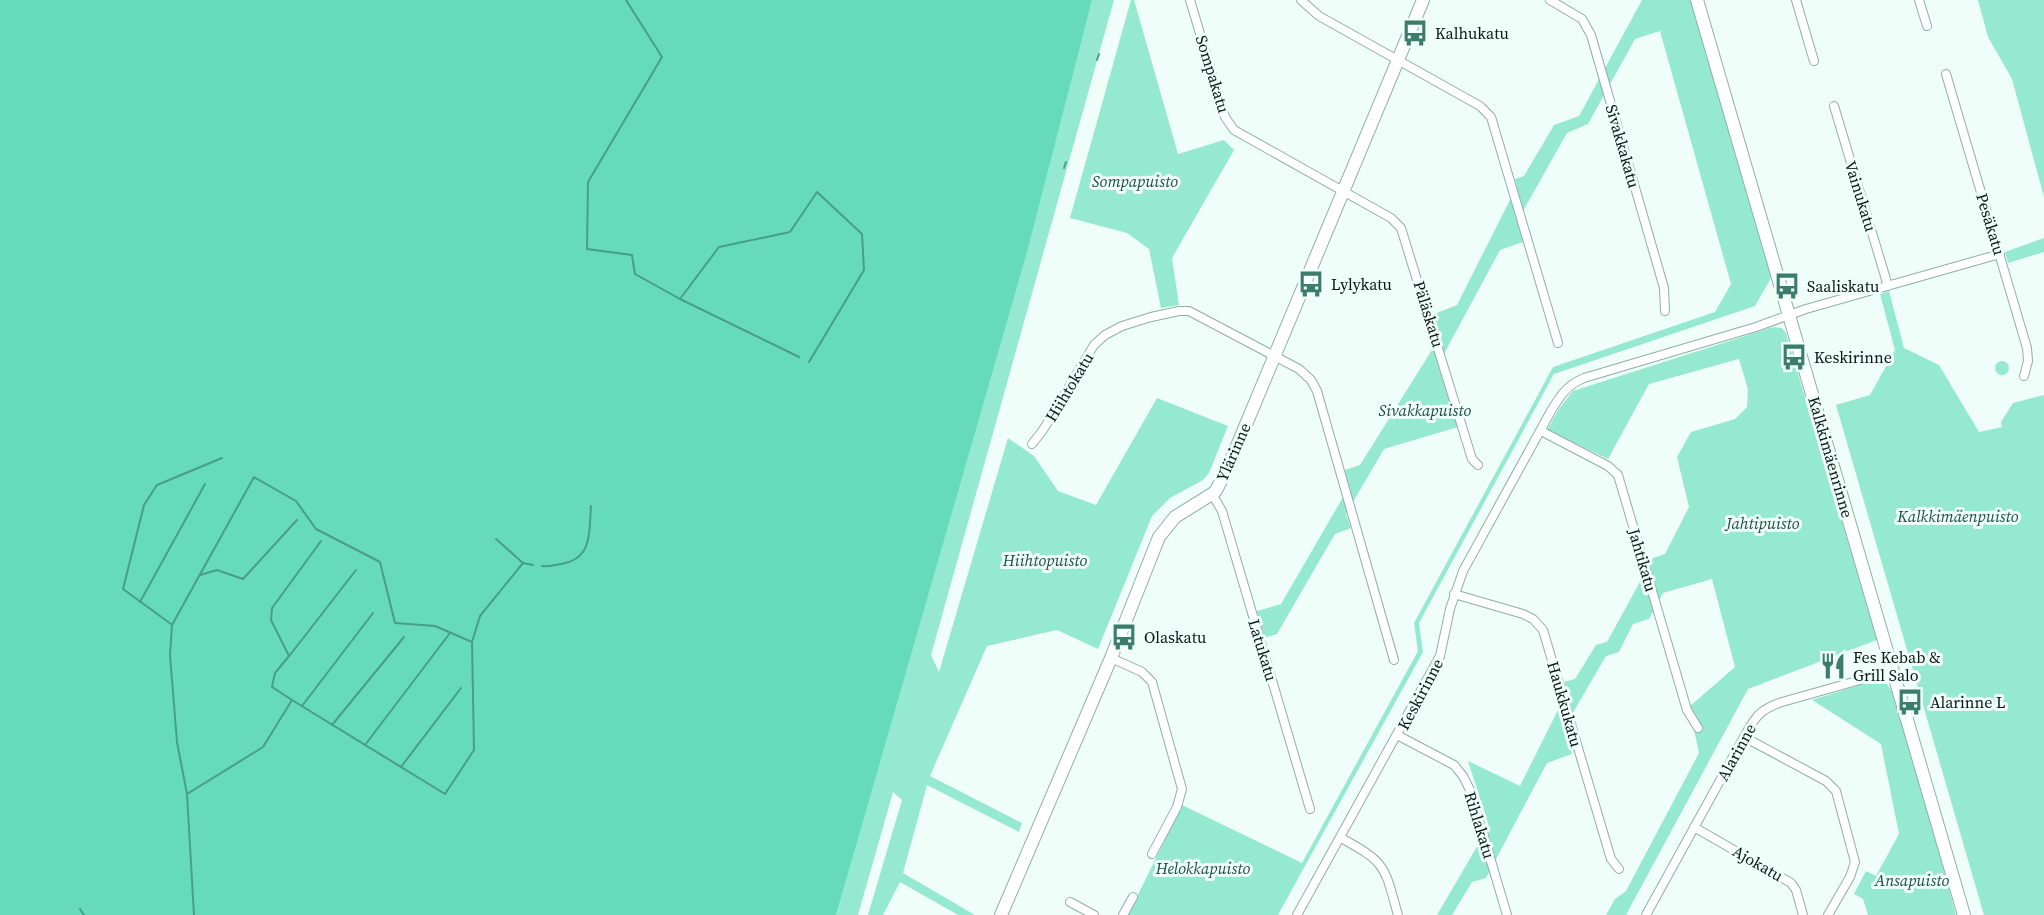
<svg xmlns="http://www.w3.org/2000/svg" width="2044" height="915" viewBox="0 0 2044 915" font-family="'Source Serif 4',serif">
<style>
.green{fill:#96e9d1}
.forest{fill:#66dbbc}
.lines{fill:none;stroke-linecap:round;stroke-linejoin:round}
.stream{stroke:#489e87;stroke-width:2}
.street-casing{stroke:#8eb0a5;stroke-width:10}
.secondary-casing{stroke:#8eb0a5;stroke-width:14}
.street{stroke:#fff;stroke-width:8}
.secondary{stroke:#fff;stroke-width:12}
.labels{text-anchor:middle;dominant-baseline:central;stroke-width:6;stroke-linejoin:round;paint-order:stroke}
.poi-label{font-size:16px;fill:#0a1713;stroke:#f0fef9;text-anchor:start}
.street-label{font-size:16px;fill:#0a1713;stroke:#f0fef9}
.park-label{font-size:16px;font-style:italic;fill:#1b4d40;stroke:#f0fef9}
</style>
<rect width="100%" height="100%" fill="#f0fef9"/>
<g class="green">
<path d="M1092 0H1114L931 655 939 672 1008 438 1034 456 1058 491 1096 505 1157 398 1228 426 1209 473 1203 480 1170 498 1152 516 1098 649 1057 630 987 646 930 776 1022 823 1019 832 927 785 903 873 975 915H958L900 882 883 915H868L902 800 893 792 858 915H836Z"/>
<path d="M1131 0H1134L1178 154 1224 140 1234 150 1172 258 1179 305 1161 308 1149 249 1127 233 1070 218Z"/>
<path d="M1642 0H1691L1771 278 1755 306 1554 374 1419 623 1423 652 1278 915H1128L1182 805 1302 863 1418 651 1414 623 1553 367 1715 312 1731 284 1660 31 1635 39 1588 124 1567 133 1518 220 1523 242 1500 250 1438 365 1458 427 1384 449 1346 514 1351 528 1335 534 1277 634 1264 638 1257 611 1281 604 1349 487 1345 470 1360 465 1440 337 1434 314 1457 305 1517 186 1515 179 1524 176 1554 125 1579 116Z"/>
<path d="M1978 0H2044V197L2012 79 1988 37Z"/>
<path d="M2044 238V252L2008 263 2005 252Z"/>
<path d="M1889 291 1904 348 1939 365 1979 432 2002 427 2001 422 2013 403 2044 395V915H1984L1836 405 1870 395 1895 350 1880 294Z"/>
<path d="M1773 327 1782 328 1786 333 1877 640 1748 689 1626 915H1606L1615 899 1626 891 1699 753 1689 707 1735 667 1712 579 1663 593 1649 619 1633 624 1619 652 1606 656 1564 728 1572 754 1547 763 1486 878 1472 882 1452 915H1437L1489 826 1468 761 1520 786 1567 692 1564 682 1575 679 1596 645 1607 642 1653 558 1665 554 1689 507 1677 457 1691 432 1735 419 1747 407 1748 389 1739 359 1649 384 1608 459 1547 430 1559 409 1573 391Z"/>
<circle cx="2002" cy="368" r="7"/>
<path d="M1879 679 1885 681 1891 690 1928 810 1956 915H1868L1863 899 1854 894 1866 871 1876 876 1899 834 1881 744 1812 700Z"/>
</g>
<path class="forest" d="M0 0H1092L1027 252 836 915H0Z"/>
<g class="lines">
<g class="stream">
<path d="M626 0 662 57 588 182 587 249 632 255 635 274 680 299 799 357"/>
<path d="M1097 60 1099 54"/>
<path d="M1064 168 1066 162"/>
<path d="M680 299 719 247 790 232 817 192 862 234 864 270 809 362"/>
<path d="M523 563 533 565"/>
<path d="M542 566C548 567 554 565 561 564 593 559 589 532 591 506"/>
<path d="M200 575 217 570 243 579 297 520"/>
<path d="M140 602 205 484"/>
<path d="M171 624 123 589 144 505 157 485 222 458"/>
<path d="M290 655 356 570"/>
<path d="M292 700 272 687 275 673 289 656 271 620 272 608 321 541"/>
<path d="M302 706 373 613"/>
<path d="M332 725 404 637"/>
<path d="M365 745 450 633"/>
<path d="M401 767 461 688"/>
<path d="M187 794 263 747 292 700 445 794 474 750 472 642 480 616 523 563 496 539"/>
<path d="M80 909 84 915"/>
<path d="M194 915 187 794 177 742 170 655 172 625 254 477 296 501 316 529 380 562 395 623 435 626 472 642"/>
</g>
<g class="street-casing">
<g id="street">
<path d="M1190 0 1225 117 1234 130 1391 218 1401 228 1472 459 1478 465"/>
<path d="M1301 0 1319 16 1480 106 1491 117 1558 343"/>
<path d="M1550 0 1582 19 1591 35 1664 288 1665 311"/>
<path d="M1796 0 1814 61"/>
<path d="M1919 0 1927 26"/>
<path d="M1946 74 2027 348 2028 361 2024 376"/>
<path d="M1834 106 1888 286"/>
<path d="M1541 431 1608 466 1618 475 1687 710 1698 728"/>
<path d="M1032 444 1043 430 1094 345 1105 335 1122 326 1151 317 1179 311H1189L1299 369 1311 380 1317 391 1394 660"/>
<path d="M1212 494 1222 511 1310 809"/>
<path d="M1454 594 1523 614 1533 619 1543 630 1611 859 1619 869"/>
<path d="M1111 658 1142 672 1152 682 1182 789 1177 807 1152 854"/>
<path d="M1397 735 1454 765 1463 776 1470 790 1507 915"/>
<path d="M1744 737 1826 781 1836 791 1855 862 1850 877 1828 915"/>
<path d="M1694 827 1791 883 1796 890 1803 915"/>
<path d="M1341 838C1387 863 1384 866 1398 915"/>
<path d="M1070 902 1094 915"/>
<path d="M1123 915 1133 897"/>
<path d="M1297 915 1440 656 1450 609 1463 571 1551 411C1560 396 1567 385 1584 378L1756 327 1806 309 2000 254"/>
<path d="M1646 915 1744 737C1755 717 1760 709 1782 702L1892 671"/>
</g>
</g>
<g class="secondary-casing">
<g id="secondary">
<path d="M1697 0 1964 915"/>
<path d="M1001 915 1111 658 1159 537 1175 517 1215 492 1227 470 1423 0"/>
</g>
</g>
<use href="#street" class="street"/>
<use href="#secondary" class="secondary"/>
</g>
<defs>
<g id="bus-bare" transform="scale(2.07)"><path d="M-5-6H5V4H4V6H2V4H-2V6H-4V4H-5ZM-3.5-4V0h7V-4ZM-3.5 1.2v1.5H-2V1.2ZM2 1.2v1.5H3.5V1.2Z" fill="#3c7c6b" stroke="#f0fef9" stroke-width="2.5" paint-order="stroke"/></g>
<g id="restaurant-bare" transform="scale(2.07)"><path d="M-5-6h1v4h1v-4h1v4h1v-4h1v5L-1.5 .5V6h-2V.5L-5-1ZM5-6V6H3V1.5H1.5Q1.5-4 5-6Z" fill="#3c7c6b" stroke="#f0fef9" stroke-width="2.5" paint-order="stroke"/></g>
</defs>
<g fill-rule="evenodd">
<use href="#bus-bare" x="1415" y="33"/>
<use href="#bus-bare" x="1311" y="284"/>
<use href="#bus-bare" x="1787" y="286"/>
<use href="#bus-bare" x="1794" y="357"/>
<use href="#bus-bare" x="1124" y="637"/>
<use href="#restaurant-bare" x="1833" y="666"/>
<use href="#bus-bare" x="1910" y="702"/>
</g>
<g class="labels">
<g class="poi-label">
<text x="1435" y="33">Kalhukatu</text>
<text x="1331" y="284">Lylykatu</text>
<text x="1807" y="286">Saaliskatu</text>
<text x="1814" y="357">Keskirinne</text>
<text x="1144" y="637">Olaskatu</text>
<text x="1853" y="657">Fes Kebab &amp;<tspan x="1853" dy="18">Grill Salo</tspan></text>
<text x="1930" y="702">Alarinne L</text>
</g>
<g class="street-label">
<text transform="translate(1213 74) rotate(73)">Sompakatu</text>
<text transform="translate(1623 146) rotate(74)">Sivakkakatu</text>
<text transform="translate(1861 196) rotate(73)">Vainukatu</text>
<text transform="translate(1991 224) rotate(73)">Pesäkatu</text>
<text transform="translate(1429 314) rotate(73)">Päläskatu</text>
<text transform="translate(1069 387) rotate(-59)">Hiihtokatu</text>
<text transform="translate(1233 452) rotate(-66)">Ylärinne</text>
<text transform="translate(1831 457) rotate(74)">Kalkkimäenrinne</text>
<text transform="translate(1643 560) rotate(74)">Jahtikatu</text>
<text transform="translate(1263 650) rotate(73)">Latukatu</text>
<text transform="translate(1420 694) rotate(-62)">Keskirinne</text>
<text transform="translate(1565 704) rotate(74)">Haukkukatu</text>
<text transform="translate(1736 752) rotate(-61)">Alarinne</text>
<text transform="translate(1480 825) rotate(73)">Rihlakatu</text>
<text transform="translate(1758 863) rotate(30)">Ajokatu</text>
</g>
<g class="park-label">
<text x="1135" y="181">Sompapuisto</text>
<text x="1425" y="410">Sivakkapuisto</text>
<text x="1958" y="516">Kalkkimäenpuisto</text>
<text x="1763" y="523">Jahtipuisto</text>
<text x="1045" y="560">Hiihtopuisto</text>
<text x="1203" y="868">Helokkapuisto</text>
<text x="1912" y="880">Ansapuisto</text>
</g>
</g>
</svg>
